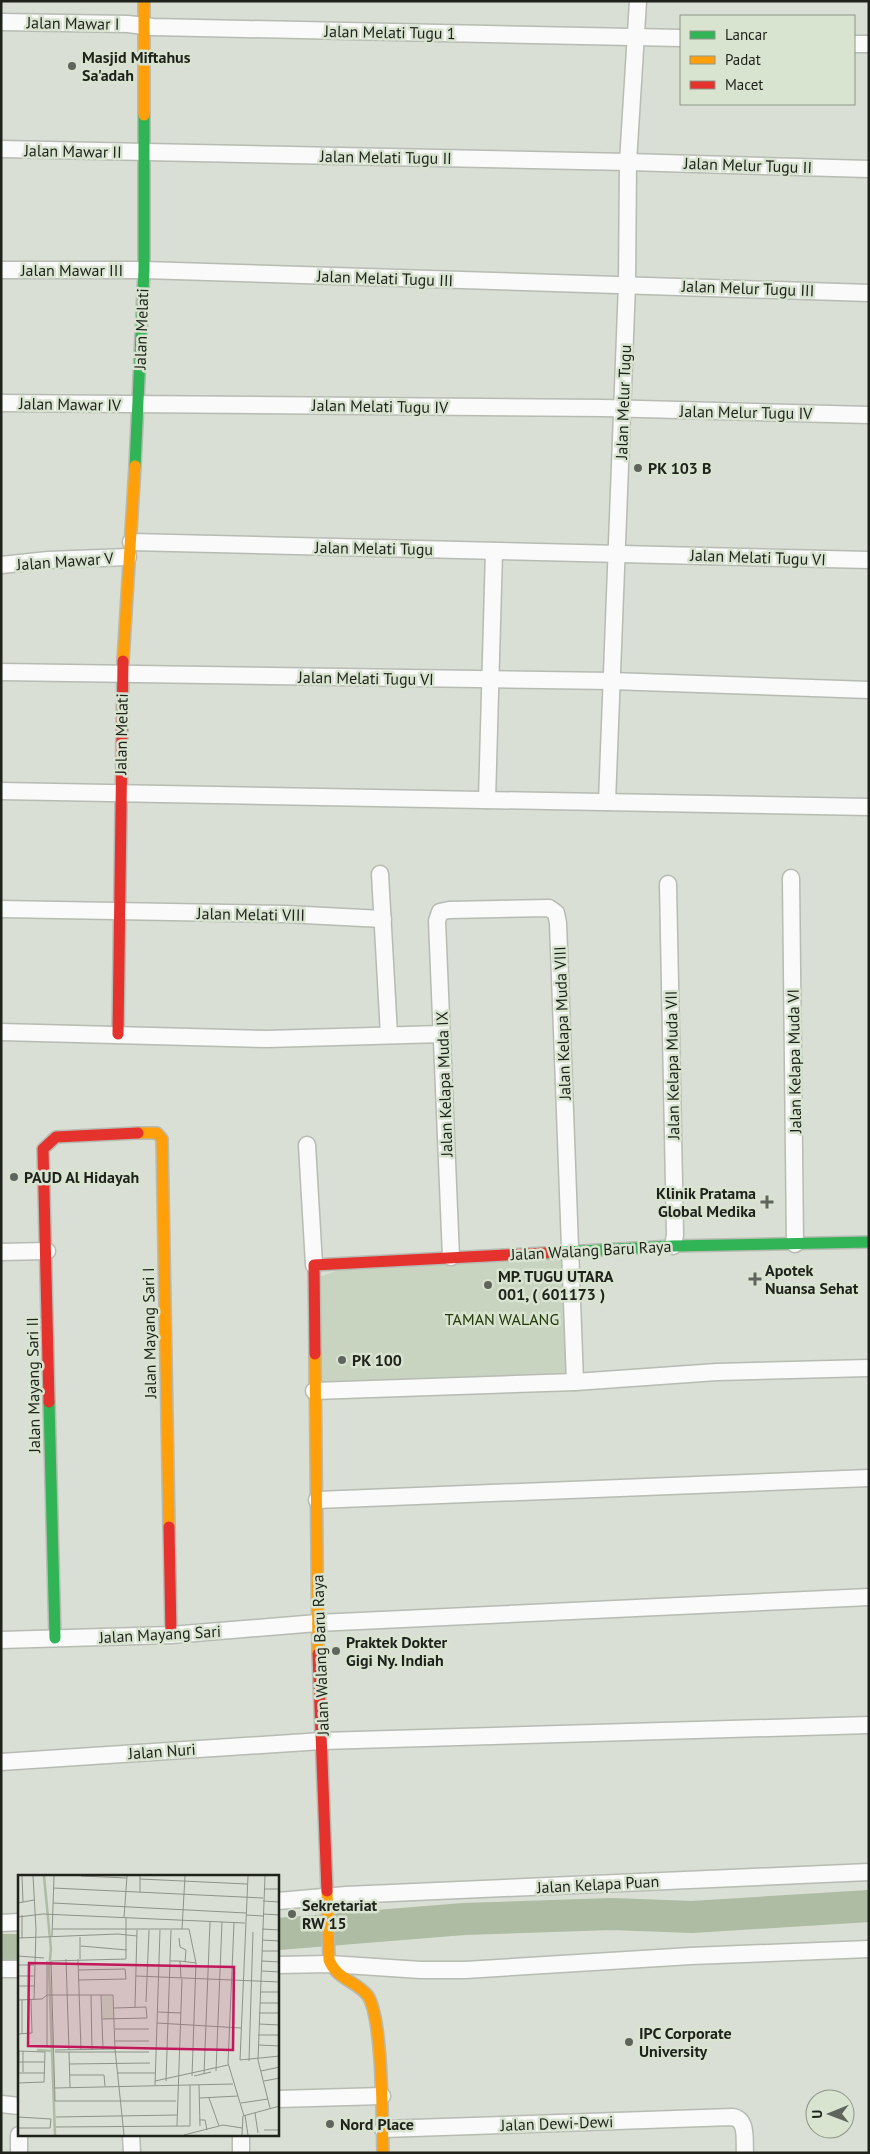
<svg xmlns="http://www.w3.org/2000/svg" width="870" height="2154" viewBox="0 0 870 2154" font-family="'PT Sans',sans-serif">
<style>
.green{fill:#c8d4c0}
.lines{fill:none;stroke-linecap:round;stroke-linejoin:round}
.river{stroke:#adbca2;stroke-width:32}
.street-casing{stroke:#b7bbb3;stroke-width:19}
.fast-casing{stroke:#b7bbb3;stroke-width:14}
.slow-casing{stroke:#b7bbb3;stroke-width:14}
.jam-casing{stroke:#b7bbb3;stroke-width:14}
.street{stroke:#f9faf9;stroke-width:16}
.fast{stroke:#30b455;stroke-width:11}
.slow{stroke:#ff9f0a;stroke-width:11}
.jam{stroke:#e5322d;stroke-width:11}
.poi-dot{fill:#5f645c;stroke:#d8e3d0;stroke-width:2}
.labels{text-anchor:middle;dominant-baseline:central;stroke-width:5;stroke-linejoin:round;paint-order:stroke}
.street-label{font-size:16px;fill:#1e221b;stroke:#d8e3d0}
.poi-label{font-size:16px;font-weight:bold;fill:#1e221b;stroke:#d8e3d0;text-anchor:start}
.park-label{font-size:16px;fill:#223a08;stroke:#d8e3d0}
.inset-river{fill:none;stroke:#adbca2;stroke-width:2.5}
.inset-road{fill:none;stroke:#8e938a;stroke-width:1}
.view{fill:#c2185b;fill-opacity:0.15;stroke:#c2185b;stroke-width:2.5}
.inset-edge{fill:none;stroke:#1e221b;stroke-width:2.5}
</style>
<rect width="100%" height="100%" fill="#d9dfd4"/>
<path class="green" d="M568 1255 573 1376 318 1389 316 1278 345 1268Z"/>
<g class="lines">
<g class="river">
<path d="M278 1934 464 1919 612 1914 692 1917 869 1906"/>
<path d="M1 1950H19"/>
</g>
<g class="street-casing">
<g id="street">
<path d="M1 22 128 24 153 27 681 38"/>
<path d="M854 44H869"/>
<path d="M1 149 628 162 869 169"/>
<path d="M1 270H144L869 293"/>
<path d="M1 403 603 408 869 415"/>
<path d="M131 542 869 560"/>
<path d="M1 565 48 560 128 557"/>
<path d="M1 672 611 681 869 690"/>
<path d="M1 791 869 807"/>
<path d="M487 800 494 551"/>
<path d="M607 802 627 284 628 162 638 1"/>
<path d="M380 874 389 1035"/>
<path d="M791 878 795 1244"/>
<path d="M668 884 675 1235 673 1246"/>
<path d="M1 909 285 914 383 919"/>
<path d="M1 1032 267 1039 442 1034"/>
<path d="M307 1145 314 1265"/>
<path d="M1 1252 47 1251"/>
<path d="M451 1257 437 921 440 912 449 910 549 908 556 913 558 923 575 1382"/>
<path d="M314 1391 575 1382 717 1372 869 1368"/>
<path d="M317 1500 869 1478"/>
<path d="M1 1640 171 1635 317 1623 869 1597"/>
<path d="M1 1762 322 1741 869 1725"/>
<path d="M278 1901 346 1895 869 1872"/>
<path d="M1 1923 19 1922"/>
<path d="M278 1965 330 1964 421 1970H465L691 1956 869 1949"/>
<path d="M1 1969H19"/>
<path d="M278 2099 382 2096"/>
<path d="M1 2104 19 2106"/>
<path d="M383 2129 732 2117C748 2119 744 2140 745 2153"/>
<path d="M19 2135V2153"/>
<path d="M131 2135 132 2153"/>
<path d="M241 2135V2153"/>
</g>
</g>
<g class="fast-casing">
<g id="fast">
<path d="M135 466 144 270V115"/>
<path d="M546 1253 673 1246 869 1242"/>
<path d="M49 1402 55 1638"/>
</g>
</g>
<g class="slow-casing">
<g id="slow">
<path d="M144 1V115"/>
<path d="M123 661 135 466"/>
<path d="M138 1133H157L162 1139 169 1527"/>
<path d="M315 1354 318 1654"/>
<path d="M327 1891 329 1960C337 1980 357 1981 368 1996 383 2020 382 2121 383 2153"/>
</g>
</g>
<g class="jam-casing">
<g id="jam">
<path d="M118 1034 123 661"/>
<path d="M315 1354 314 1265 546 1253"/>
<path d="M49 1402 43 1149 56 1137 138 1133"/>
<path d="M169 1527 171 1635"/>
<path d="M318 1654 327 1891"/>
</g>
</g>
<use href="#street" class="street"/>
<use href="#fast" class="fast"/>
<use href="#slow" class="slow"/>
<use href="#jam" class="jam"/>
</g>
<g class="poi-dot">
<circle cx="72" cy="66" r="5"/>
<circle cx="638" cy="468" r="5"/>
<circle cx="14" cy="1177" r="5"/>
<path d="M764.5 1194.5h5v5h5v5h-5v5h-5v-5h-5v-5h5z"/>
<path d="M752.5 1271.5h5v5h5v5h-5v5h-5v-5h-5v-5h5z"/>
<circle cx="488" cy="1285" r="5"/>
<circle cx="342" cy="1360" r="5"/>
<circle cx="336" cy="1651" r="5"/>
<circle cx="292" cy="1914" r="5"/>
<circle cx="629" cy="2042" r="5"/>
<circle cx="330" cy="2124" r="5"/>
</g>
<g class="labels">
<g class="street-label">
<text transform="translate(73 23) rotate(1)">Jalan Mawar I</text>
<text transform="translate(390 32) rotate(1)">Jalan Melati Tugu 1</text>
<text transform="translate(73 151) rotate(1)">Jalan Mawar II</text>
<text transform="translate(386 157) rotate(1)">Jalan Melati Tugu II</text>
<text transform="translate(748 165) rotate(2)">Jalan Melur Tugu II</text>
<text x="72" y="270">Jalan Mawar III</text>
<text transform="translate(385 278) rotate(2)">Jalan Melati Tugu III</text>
<text transform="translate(748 288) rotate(2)">Jalan Melur Tugu III</text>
<text transform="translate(141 329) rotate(-88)">Jalan Melati</text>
<text transform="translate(623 402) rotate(-88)">Jalan Melur Tugu</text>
<text transform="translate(70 404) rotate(1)">Jalan Mawar IV</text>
<text transform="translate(380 406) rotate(1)">Jalan Melati Tugu IV</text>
<text transform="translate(746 412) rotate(1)">Jalan Melur Tugu IV</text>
<text transform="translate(374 548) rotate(1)">Jalan Melati Tugu</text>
<text transform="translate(758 557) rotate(2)">Jalan Melati Tugu VI</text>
<text transform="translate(65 561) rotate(-4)">Jalan Mawar V</text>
<text transform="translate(366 678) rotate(1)">Jalan Melati Tugu VI</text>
<text transform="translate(121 734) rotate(-89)">Jalan Melati</text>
<text transform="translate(251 914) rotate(1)">Jalan Melati VIII</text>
<text transform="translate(562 1023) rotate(-92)">Jalan Kelapa Muda VIII</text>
<text transform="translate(794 1061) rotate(-91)">Jalan Kelapa Muda VI</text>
<text transform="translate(672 1065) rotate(-91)">Jalan Kelapa Muda VII</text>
<text transform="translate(444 1084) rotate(-92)">Jalan Kelapa Muda IX</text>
<text transform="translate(591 1250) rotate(-3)">Jalan Walang Baru Raya</text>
<text transform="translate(149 1333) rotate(-91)">Jalan Mayang Sari I</text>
<text transform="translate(33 1385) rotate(-91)">Jalan Mayang Sari II</text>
<text transform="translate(160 1634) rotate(-3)">Jalan Mayang Sari</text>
<text transform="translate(320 1655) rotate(-92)">Jalan Walang Baru Raya</text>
<text transform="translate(162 1751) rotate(-4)">Jalan Nuri</text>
<text transform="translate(598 1884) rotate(-3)">Jalan Kelapa Puan</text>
<text transform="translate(557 2123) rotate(-2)">Jalan Dewi-Dewi</text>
</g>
<g class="poi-label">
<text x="82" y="57">Masjid Miftahus<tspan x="82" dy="18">Sa'adah</tspan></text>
<text x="648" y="468">PK 103 B</text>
<text x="24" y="1177">PAUD Al Hidayah</text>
<text x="756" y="1193" text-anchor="end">Klinik Pratama<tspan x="756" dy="18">Global Medika</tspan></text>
<text x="765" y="1270">Apotek<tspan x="765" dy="18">Nuansa Sehat</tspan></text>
<text x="498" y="1276">MP. TUGU UTARA<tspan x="498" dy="18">001, ( 601173 )</tspan></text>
<text x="352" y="1360">PK 100</text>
<text x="346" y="1642">Praktek Dokter<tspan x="346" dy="18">Gigi Ny. Indiah</tspan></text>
<text x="302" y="1905">Sekretariat<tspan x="302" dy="18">RW 15</tspan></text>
<text x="639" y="2033">IPC Corporate<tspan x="639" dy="18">University</tspan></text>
<text x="340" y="2124">Nord Place</text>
</g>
<g class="park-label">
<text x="502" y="1319">TAMAN WALANG</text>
</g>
</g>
<g transform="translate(18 1875)">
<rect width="261" height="261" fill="#d9dfd4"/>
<path d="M84 120H94L96 144H84Z" fill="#c8d4c0"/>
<path class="inset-river" d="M26 1 33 74 31 93 37 260M19 175 34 176"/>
<path class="inset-road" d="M4 1 5 27M15 1 18 54 16 125M63 1 109 3M230 1 222 185 262 181M247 1 240 185 252 233M122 4 229 9M35 13 245 23M246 14H262M122 17V1M245 26 262 27M0 28 16 25M35 28 228 38M245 39 262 40M4 40V63M228 40 245 41M0 42 25 39 227 48M106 43 109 1M108 43V84L33 86 37 226H158M216 48 210 188 226 241M35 54H171L178 88 174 201M164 54 167 1M244 54 262 55M34 61 36 1M62 62V84M0 63 100 59 119 61M161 63 162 72 168 75 167 87M244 65 262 66M63 71 109 75M244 76H262M0 81 26 83M48 84 51 175M60 84 63 175M29 86V172M152 86H162L163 103M162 86 178 88M244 86 262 87M0 90H16M60 95 107 94 108 104 60 105M244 96 262 97M0 101H16M118 101 262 107M0 111H16M243 117H262M73 120 74 175M83 120 85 174M0 125 24 124 29 120H95L97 174 106 260M128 127 131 55M242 128H262M117 132 119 55M140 137 163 138M241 138H262M84 144 129 143 128 132 96 133M139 148 223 153M241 149 262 150M97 154H131M0 159 14 158 13 125M4 159V125M240 160H262M97 166H131M240 170 262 171M37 175 97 174M0 176 27 177 26 207 0 208M37 177H131M51 177 52 212M231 186 235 57M1 187H26M51 189 132 188M198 196 204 47M243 196 262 192M5 197V176M1 198H27M99 198H137M186 199 192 47M52 200H86L87 211M176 201 193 197M137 206 210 190M148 206 153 55M246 206 262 203M137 210 142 55M181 210 182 251M37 213 215 209M182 223 220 221M191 223 201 251M0 228 1 176M223 228 250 224M237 238 240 258M227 240 230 260M0 242 33 244 32 253H0M38 242 159 240M181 245H187L189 255M159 251 164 104M38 252 172 251V210M246 255H262M166 260 205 250 224 253M224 260 225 241 262 231"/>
<path class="view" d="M11 88 216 92 215 175 10 171Z"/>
<rect width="261" height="261" class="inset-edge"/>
</g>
<rect width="870" height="2154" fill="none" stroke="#1e221b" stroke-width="5"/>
<rect x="680" y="15" width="175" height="90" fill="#d8e3d0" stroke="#8e9688"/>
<rect x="690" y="31" width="25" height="8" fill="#30b455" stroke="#8e9688"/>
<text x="725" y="40" font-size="15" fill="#1e221b">Lancar</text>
<rect x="690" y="56" width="25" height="8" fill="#ff9f0a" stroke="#8e9688"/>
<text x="725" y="65" font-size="15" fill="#1e221b">Padat</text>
<rect x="690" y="81" width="25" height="8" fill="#e5322d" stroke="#8e9688"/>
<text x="725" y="90" font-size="15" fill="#1e221b">Macet</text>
<g transform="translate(830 2114) rotate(269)"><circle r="24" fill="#d8e3d0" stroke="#8e9688"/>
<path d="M0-4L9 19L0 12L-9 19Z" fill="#5f645c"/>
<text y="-8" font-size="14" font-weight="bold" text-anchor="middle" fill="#1e221b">U</text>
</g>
</svg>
